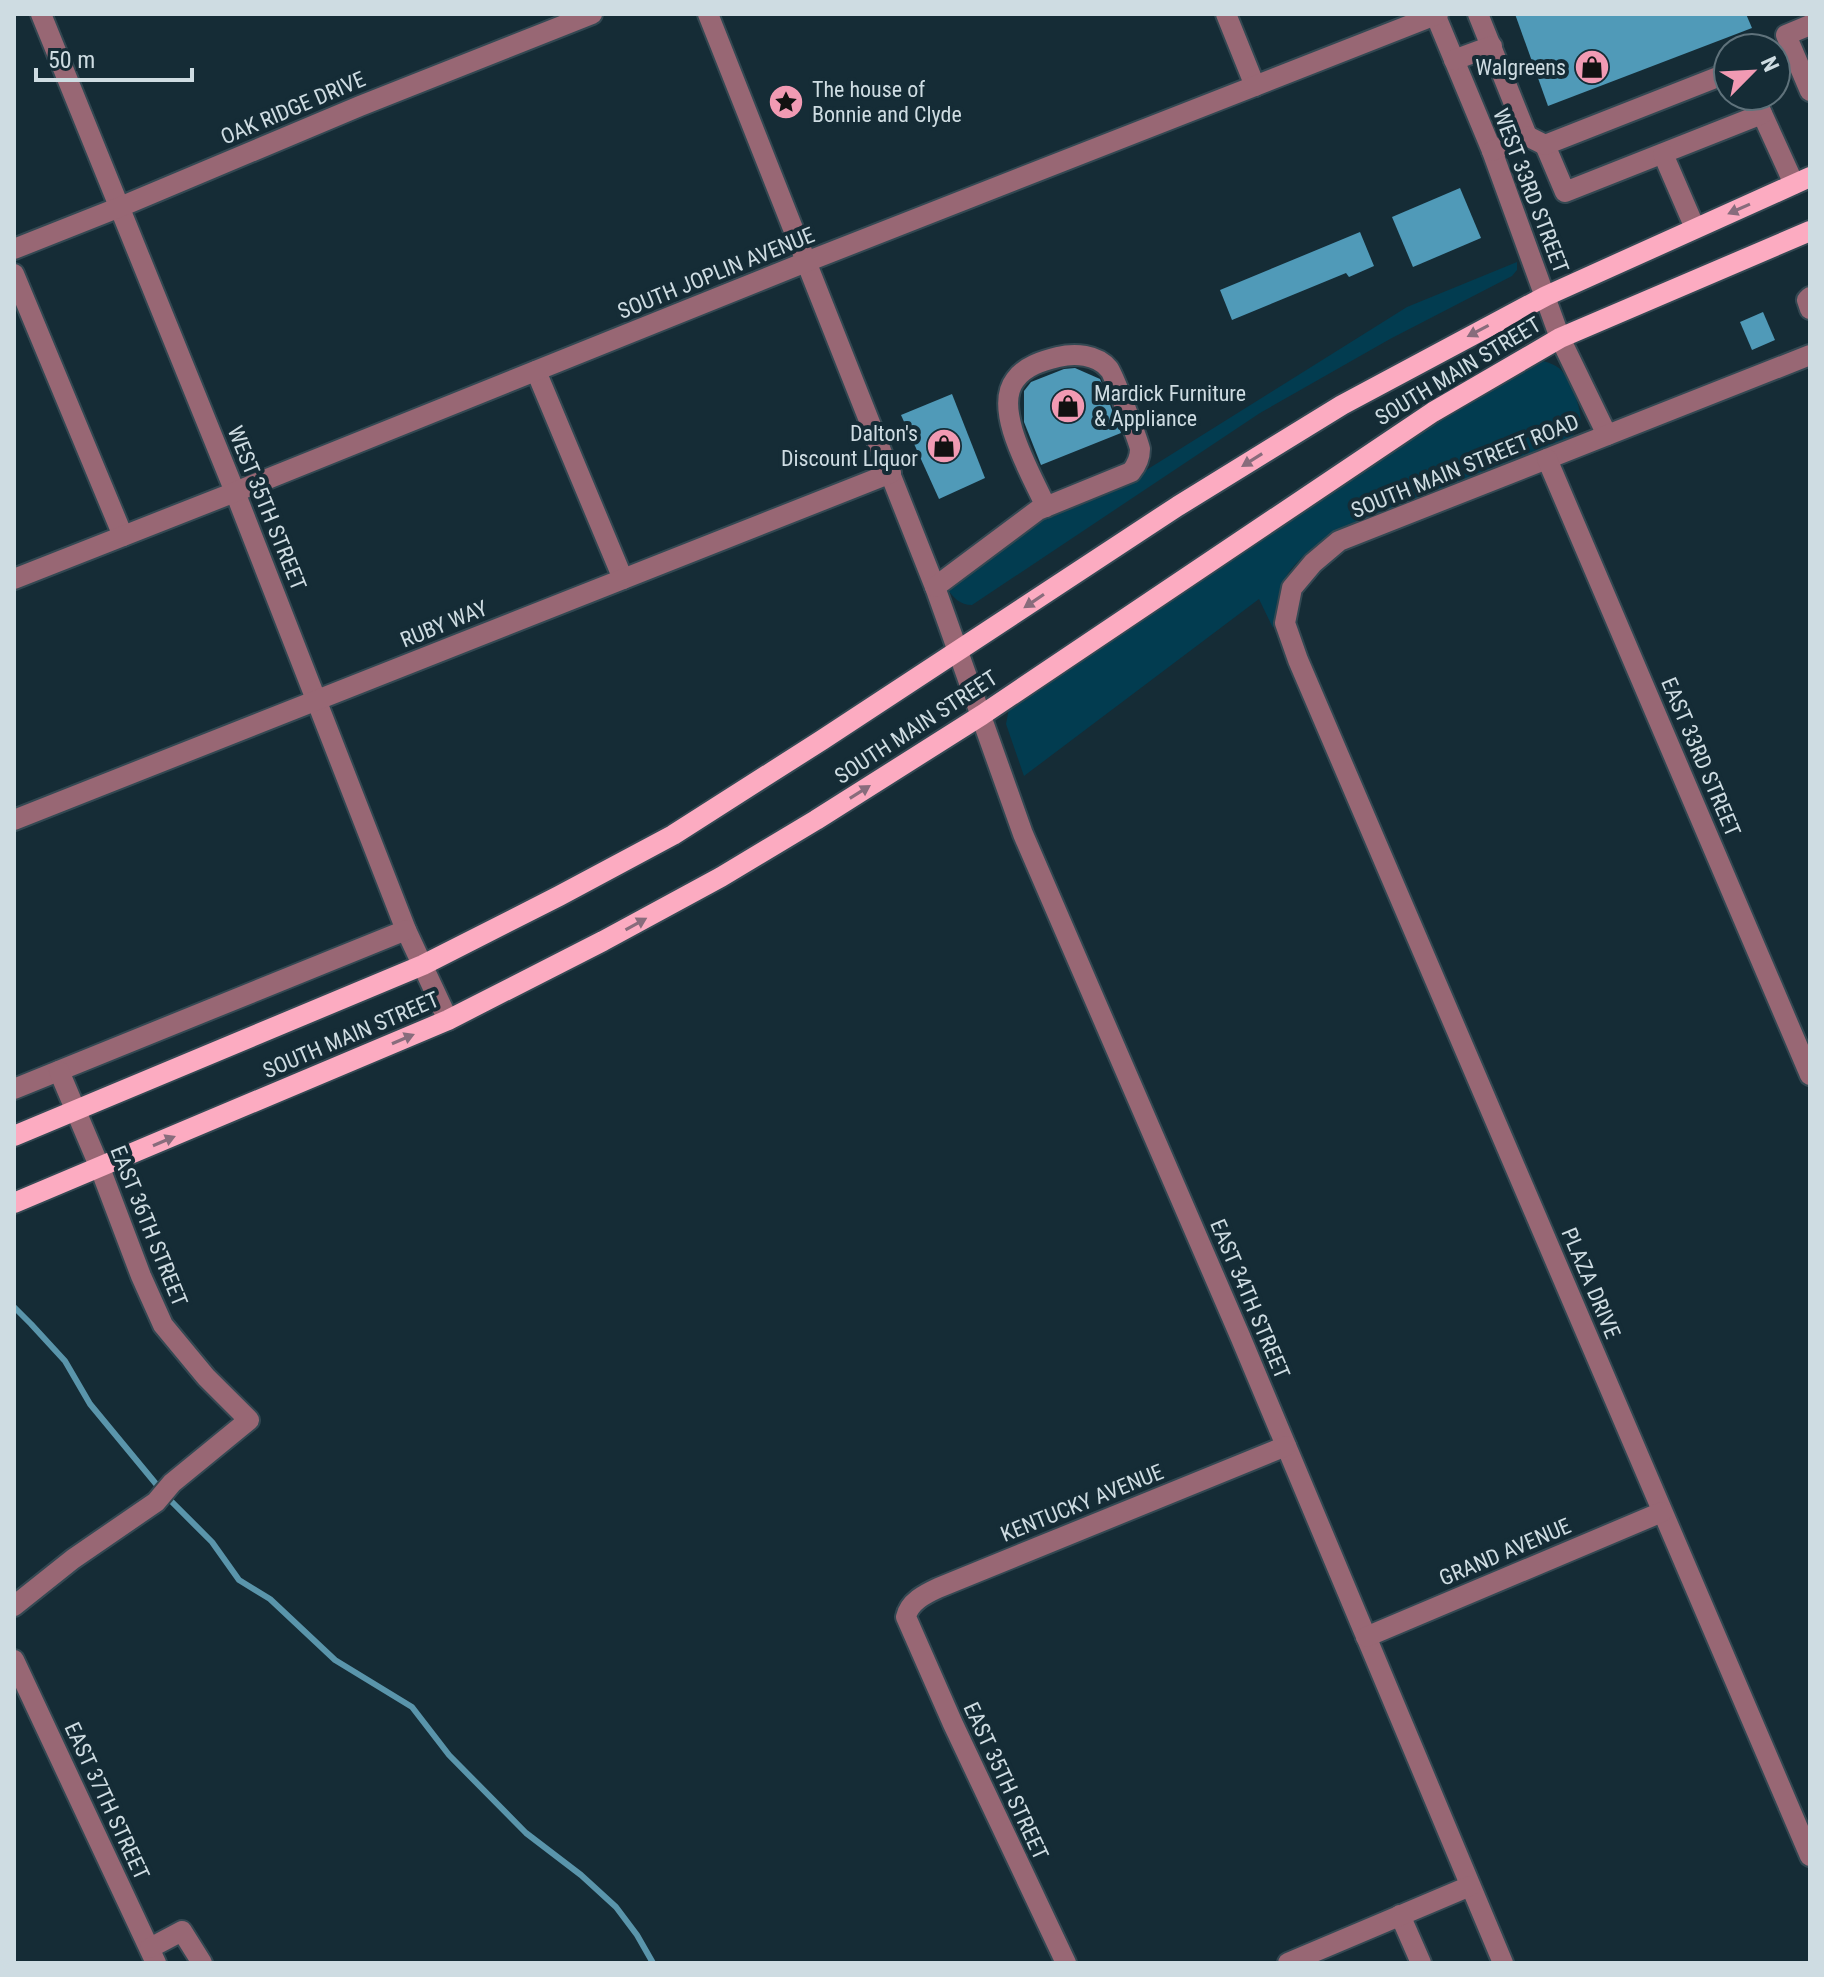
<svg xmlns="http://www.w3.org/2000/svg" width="1824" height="1977" viewBox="0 0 1824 1977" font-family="'Roboto Condensed',sans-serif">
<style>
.green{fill:#023c50}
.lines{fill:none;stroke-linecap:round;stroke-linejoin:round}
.stream{stroke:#5a95ab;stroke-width:6}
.building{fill:#509ab8}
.minor-casing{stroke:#334852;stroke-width:24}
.major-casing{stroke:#334852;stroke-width:24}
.minor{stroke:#986774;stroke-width:20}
.major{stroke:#fcabc1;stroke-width:20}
.oneway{fill:#886c7c}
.labels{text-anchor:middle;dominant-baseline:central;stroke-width:8;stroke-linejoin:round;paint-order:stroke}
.poi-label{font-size:22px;fill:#cedce2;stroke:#152c36;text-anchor:end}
.street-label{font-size:22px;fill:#cedce2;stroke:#152c36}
</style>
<rect width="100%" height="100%" fill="#152c36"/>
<g class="green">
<path d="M1517 262V270L1512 276 1390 339 1260 413 972 605C960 605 954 598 947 589L1046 514 1140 474 1407 307Z"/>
<path d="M1543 361C1550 363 1556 365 1561 370 1570 380 1584 412 1580 425 1577 432 1573 436 1567 440 1525 457 1483 473 1441 489 1391 509 1319 528 1287 575 1277 591 1276 610 1273 628L1259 599 1024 776 1006 724 1009 708 1407 439 1534 362Z"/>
</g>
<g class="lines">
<path class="stream" d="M14 1307 31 1324 65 1361 90 1404 166 1496 212 1542 239 1580 270 1599 335 1660 412 1707 449 1755 526 1833 581 1875 616 1907 637 1935 653 1963"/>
</g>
<g class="building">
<path d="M1515 14H1746L1752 28 1548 106Z"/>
<path d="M1460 188 1481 238 1413 267 1392 217Z"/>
<path d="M1360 232 1374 266 1349 277 1346 273 1232 320 1220 290Z"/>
<path d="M1763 312 1775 340 1752 350 1740 322Z"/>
<path d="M1075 368 1100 379 1121 433 1041 465 1024 422V391L1031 382 1064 369Z"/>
<path d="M952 394 985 478 939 499 901 415Z"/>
</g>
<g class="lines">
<g class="minor-casing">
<g id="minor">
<path d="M41 14 235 492 406 930 448 1020"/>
<path d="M708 14 935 587 1023 834 1240 1336 1503 1963"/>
<path d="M1226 14 1255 86"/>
<path d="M1435 14 1492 151 1560 338 1607 435"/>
<path d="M1478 14 1527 136"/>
<path d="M1810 25 1786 35 1810 91"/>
<path d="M1454 60 1492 46"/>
<path d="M1754 96 1794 184"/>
<path d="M1545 145 1565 192 1762 114"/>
<path d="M1492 151 1527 136 1545 145 1728 73"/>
<path d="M1663 154 1695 228"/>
<path d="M14 249 120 207 360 106 592 14"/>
<path d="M14 274 123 536"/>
<path d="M1810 297 1807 300 1810 309"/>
<path d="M1810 355 1339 541 1313 563 1292 588 1285 623 1298 660 1810 1856"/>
<path d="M536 371 623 579"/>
<path d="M1547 459 1810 1075"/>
<path d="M14 579 235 492 806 262 1438 14"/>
<path d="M935 587 1038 510 1131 472C1136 466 1140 458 1140 449 1139 443 1113 373 1109 369 1097 354 1074 353 1058 357 1042 361 1025 366 1015 380 992 410 1033 477 1046 507"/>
<path d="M14 820 891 473"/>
<path d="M14 1089 406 930"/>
<path d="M14 1606 73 1559 156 1502 172 1483 249 1420 206 1377 163 1325 141 1276 100 1168 59 1071"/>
<path d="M1366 1637 1662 1512"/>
<path d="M14 1660 156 1963"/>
<path d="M1400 1915 1421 1963"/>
<path d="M150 1948 182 1931 202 1963"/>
<path d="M1066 1963 953 1724 906 1617C909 1602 925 1594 938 1588L1286 1446"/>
<path d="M1288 1963 1470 1886"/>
</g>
</g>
<g class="major-casing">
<g id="major">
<path d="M14 1136 423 965 559 896 673 835 822 740 1178 506 1342 405 1546 296 1810 177"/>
<path d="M14 1203 448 1020 603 941 721 877 816 820 982 715 1433 412 1560 338 1810 231"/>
</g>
</g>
<use href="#minor" class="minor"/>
<use href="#major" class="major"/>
</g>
<defs><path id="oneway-solid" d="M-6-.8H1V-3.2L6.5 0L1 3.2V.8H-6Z" transform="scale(2)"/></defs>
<g class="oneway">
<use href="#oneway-solid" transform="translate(1739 209) rotate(156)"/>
<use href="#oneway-solid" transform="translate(1478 331) rotate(152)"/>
<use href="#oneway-solid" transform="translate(1252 460) rotate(148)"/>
<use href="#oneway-solid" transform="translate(1034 601) rotate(146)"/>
<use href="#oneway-solid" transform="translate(860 792) rotate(-32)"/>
<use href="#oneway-solid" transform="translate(636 924) rotate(-29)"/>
<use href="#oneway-solid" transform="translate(403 1039) rotate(-23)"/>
<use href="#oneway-solid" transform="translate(164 1141) rotate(-23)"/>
</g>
<defs>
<g id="shop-disc" transform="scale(1.8)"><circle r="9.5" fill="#f19ab3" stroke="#152c36"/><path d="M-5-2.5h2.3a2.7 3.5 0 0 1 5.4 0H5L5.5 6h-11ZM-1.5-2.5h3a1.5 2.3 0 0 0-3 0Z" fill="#111"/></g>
<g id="sight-disc" transform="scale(1.8)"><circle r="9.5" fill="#f19ab3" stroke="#152c36"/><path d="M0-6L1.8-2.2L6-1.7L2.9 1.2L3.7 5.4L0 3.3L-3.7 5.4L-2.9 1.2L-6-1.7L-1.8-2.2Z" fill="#111"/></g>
</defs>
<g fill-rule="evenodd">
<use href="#shop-disc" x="1592" y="67"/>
<use href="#sight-disc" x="786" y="102"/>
<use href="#shop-disc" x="1068" y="406"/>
<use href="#shop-disc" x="944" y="446"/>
</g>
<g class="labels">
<g class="poi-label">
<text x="1566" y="67">Walgreens</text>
<text x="812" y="89" text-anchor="start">The house of<tspan x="812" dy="25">Bonnie and Clyde</tspan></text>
<text x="1094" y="393" text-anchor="start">Mardick Furniture<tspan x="1094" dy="25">&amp; Appliance</tspan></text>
<text x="918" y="433">Dalton's<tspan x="918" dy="25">Discount LIquor</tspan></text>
</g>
<g class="street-label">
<text transform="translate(293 108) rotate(-23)">OAK RIDGE DRIVE</text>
<text transform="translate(1531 191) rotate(69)">WEST 33RD STREET</text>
<text transform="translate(716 273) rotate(-22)">SOUTH JOPLIN AVENUE</text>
<text transform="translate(1458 371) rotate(-31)">SOUTH MAIN STREET</text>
<text transform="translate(1465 466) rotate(-22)">SOUTH MAIN STREET ROAD</text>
<text transform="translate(267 508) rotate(68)">WEST 35TH STREET</text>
<text transform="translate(444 624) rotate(-22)">RUBY WAY</text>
<text transform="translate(916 727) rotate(-33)">SOUTH MAIN STREET</text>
<text transform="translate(1701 757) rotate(67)">EAST 33RD STREET</text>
<text transform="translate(351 1035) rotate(-23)">SOUTH MAIN STREET</text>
<text transform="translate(149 1226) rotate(68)">EAST 36TH STREET</text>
<text transform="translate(1591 1283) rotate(67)">PLAZA DRIVE</text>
<text transform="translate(1250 1299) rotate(67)">EAST 34TH STREET</text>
<text transform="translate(1082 1503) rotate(-22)">KENTUCKY AVENUE</text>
<text transform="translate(1505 1552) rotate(-23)">GRAND AVENUE</text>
<text transform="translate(1006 1781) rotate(65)">EAST 35TH STREET</text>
<text transform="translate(107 1801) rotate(65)">EAST 37TH STREET</text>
</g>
</g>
<rect width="1824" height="1977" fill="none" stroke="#cedce2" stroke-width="32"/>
<g transform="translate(1752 72) rotate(66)"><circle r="38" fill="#152c36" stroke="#5f727b" stroke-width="2"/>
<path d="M0-6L14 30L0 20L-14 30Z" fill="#f19ab3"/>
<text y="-12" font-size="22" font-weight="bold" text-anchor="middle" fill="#cedce2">N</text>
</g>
<path d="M36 68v12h156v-12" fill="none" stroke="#cedce2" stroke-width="4"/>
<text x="48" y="68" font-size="24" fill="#cedce2" stroke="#152c36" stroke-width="6" paint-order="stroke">50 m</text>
</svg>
